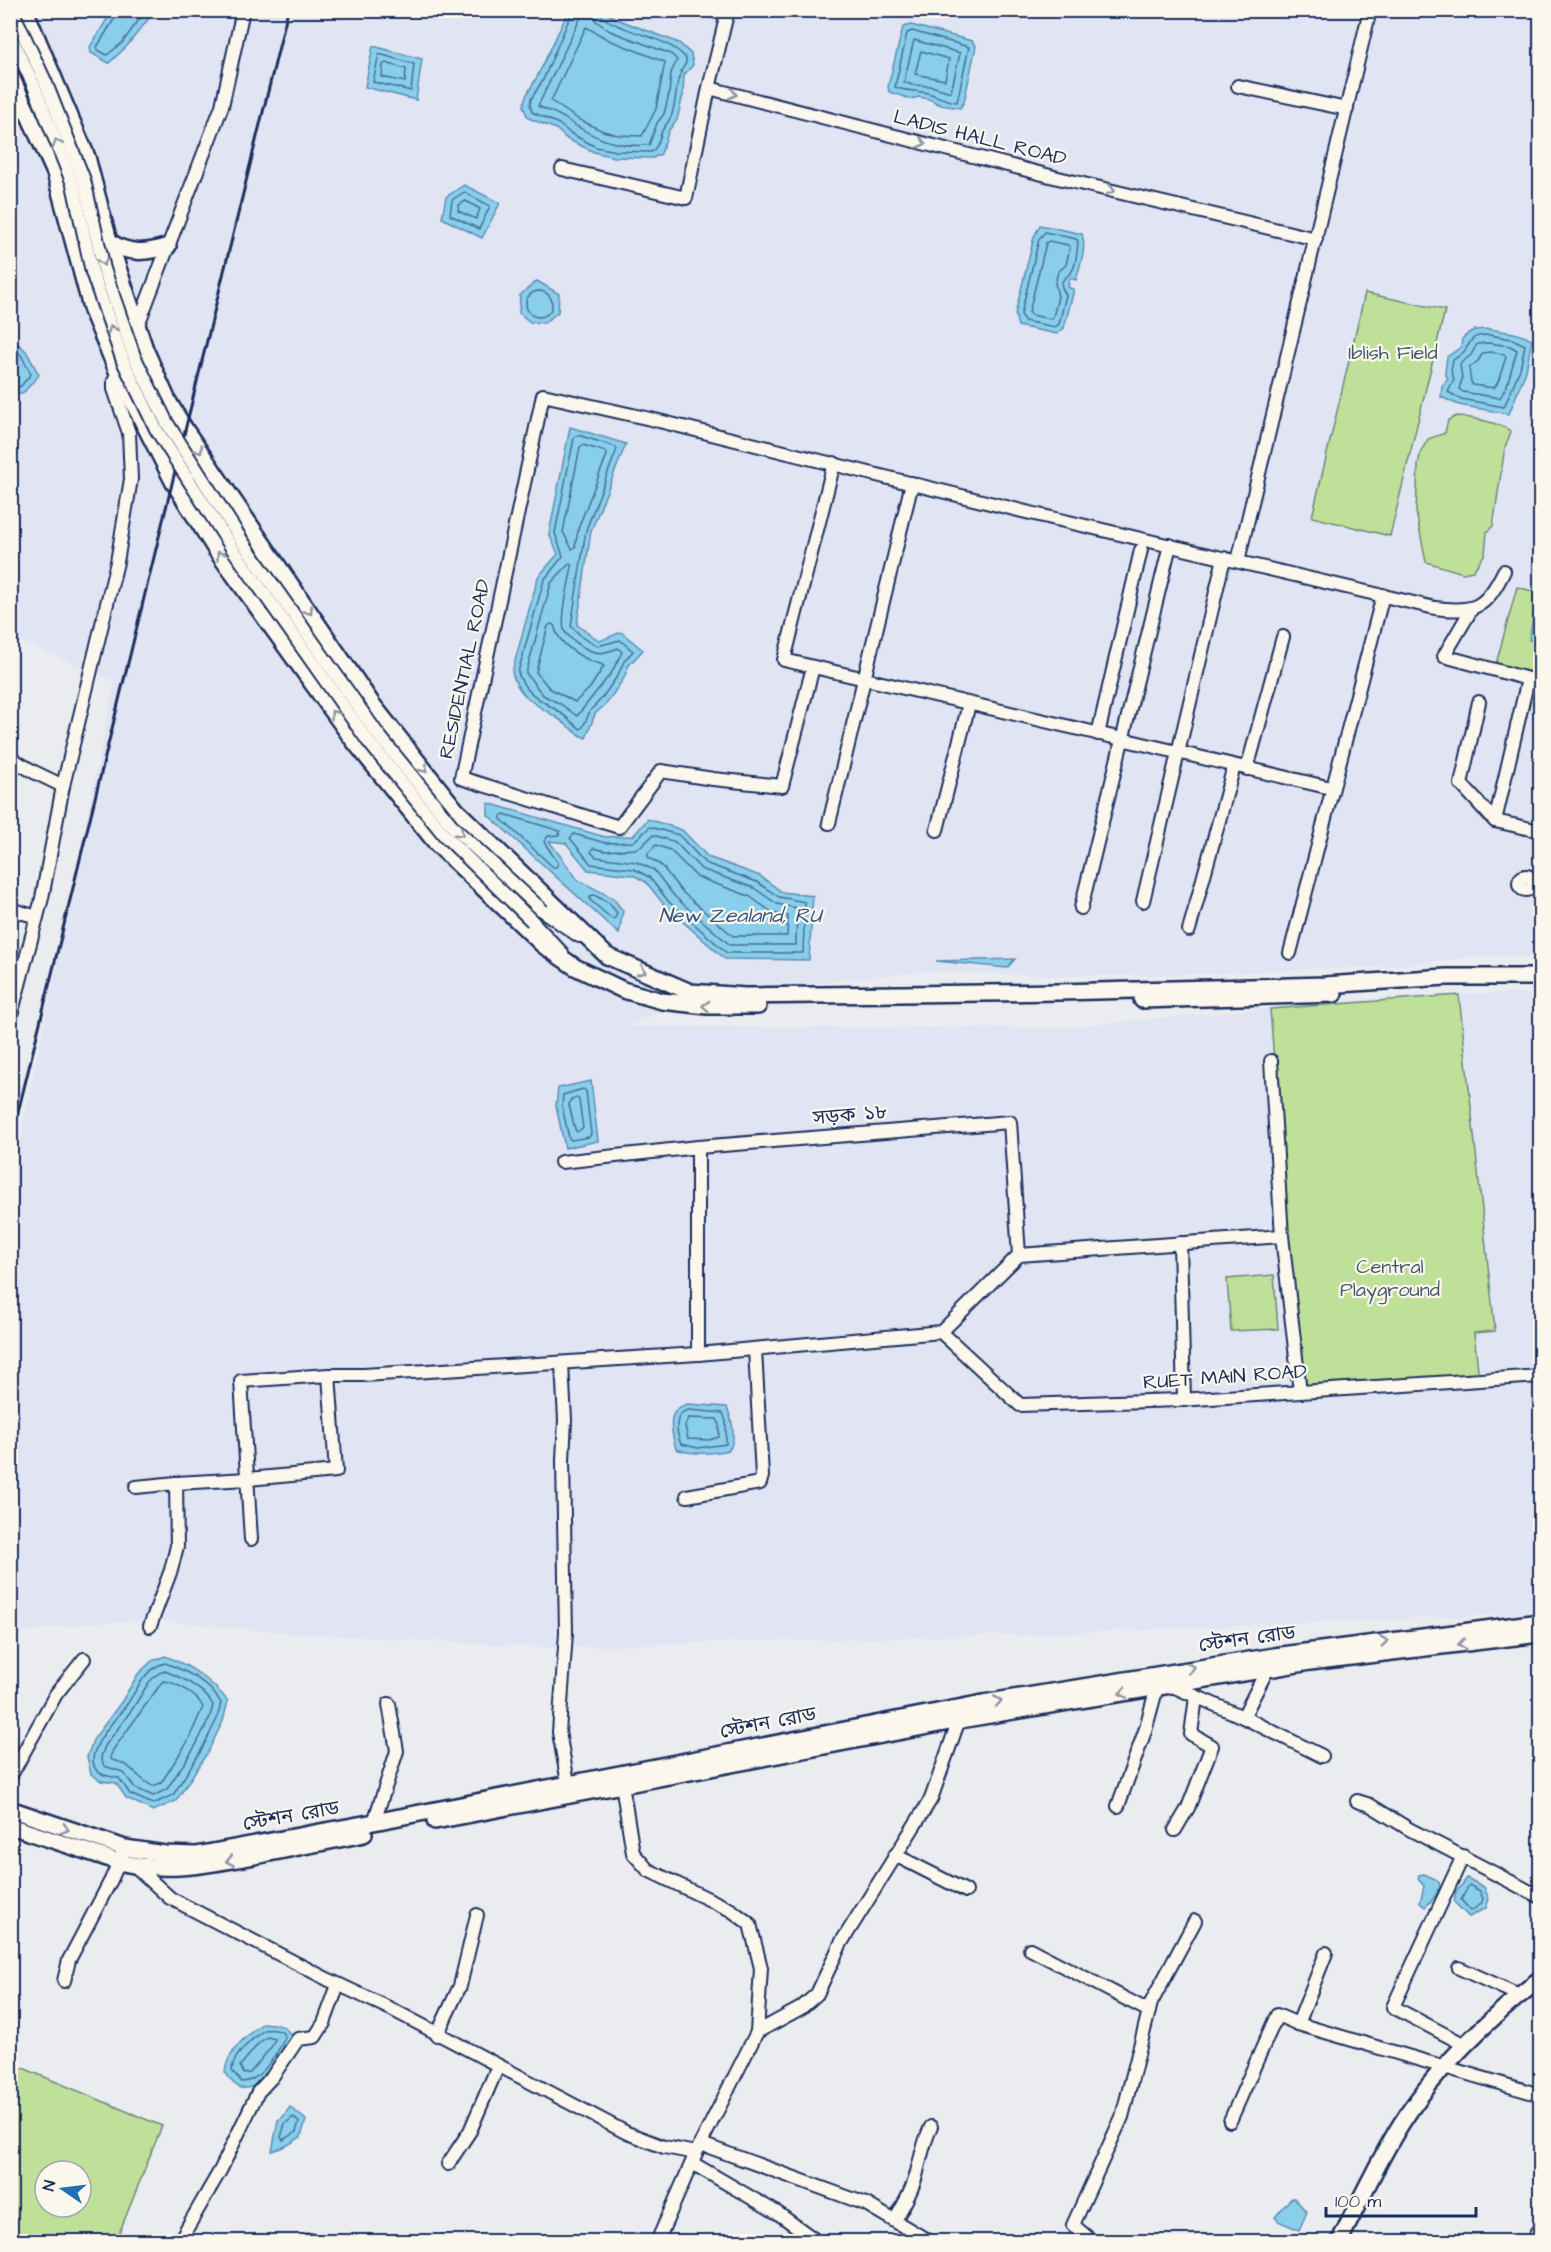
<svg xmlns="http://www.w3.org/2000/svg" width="1551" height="2252" viewBox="0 0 1551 2252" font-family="'Architects Daughter','Noto Sans Bengali',sans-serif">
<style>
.built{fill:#e0e4f3}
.green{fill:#bfe099;stroke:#6d887c;stroke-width:1.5;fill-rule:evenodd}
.water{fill:#89ceeb;stroke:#5d8eb3;stroke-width:1.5}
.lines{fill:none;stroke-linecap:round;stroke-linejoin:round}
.shore{stroke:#476f96;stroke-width:1.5}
.minor-casing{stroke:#1b2f5e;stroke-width:16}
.major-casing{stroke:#1b2f5e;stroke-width:20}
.minor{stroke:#fbf7ec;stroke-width:12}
.major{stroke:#fbf7ec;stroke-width:15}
.rail{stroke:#1b2f5e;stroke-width:3}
.minor-bridge-casing{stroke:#1b2f5e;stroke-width:16;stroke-linecap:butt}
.minor-bridge{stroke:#fbf7ec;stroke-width:12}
.oneway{stroke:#8b93a5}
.labels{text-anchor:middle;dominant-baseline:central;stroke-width:4.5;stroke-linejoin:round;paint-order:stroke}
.street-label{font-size:20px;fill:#1b2f5e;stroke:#fbf7ec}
.park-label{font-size:20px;fill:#445b6d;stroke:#fbf7ec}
.water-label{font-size:21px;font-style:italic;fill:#365781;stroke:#fbf7ec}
</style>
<rect width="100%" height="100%" fill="#ebecf0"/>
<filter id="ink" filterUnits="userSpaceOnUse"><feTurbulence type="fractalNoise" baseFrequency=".0167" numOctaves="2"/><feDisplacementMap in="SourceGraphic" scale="12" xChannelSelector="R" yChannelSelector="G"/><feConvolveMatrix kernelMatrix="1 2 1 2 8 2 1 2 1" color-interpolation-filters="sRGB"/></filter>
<g filter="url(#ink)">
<path class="built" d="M10 11H1540V956L1469 957 1394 966 1188 974 1061 976 919 972 695 996 625 1027 1055 1028 1411 995 1540 993V1613L1020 1635 719 1642 557 1648 293 1633 157 1620 94 1623 11 1633V1184L115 681 11 637Z"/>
<g class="green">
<path d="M1365 293 1445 310 1390 536 1312 517Z"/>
<path d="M1457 416C1470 418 1502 422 1511 432L1505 447 1493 526 1487 532 1485 554 1473 571 1463 573 1426 562 1416 512 1418 465 1421 451 1428 439 1445 433 1448 420Z"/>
<path d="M1517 587 1540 593V674L1496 664Z"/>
<path d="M1459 995 1495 1331 1474 1333 1479 1379 1300 1392 1270 1009Z"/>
<path d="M1274 1275 1278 1329 1231 1331 1227 1279Z"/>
<path d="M11 2063 162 2126 116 2241H11ZM45 2171H81V2207H45Z"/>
</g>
<g class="water">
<path d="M569 10 603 11 617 19 679 43 691 54 693 65 684 75 683 95 677 120 669 130 661 154 653 158 614 157 594 152 567 139 556 129 528 118 523 106 526 96 537 77Z"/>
<path d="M112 11H152L151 16 126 47 109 63 91 53 90 47Z"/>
<path d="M911 25 972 41 976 46 964 102 960 108 941 105 929 99 919 97 911 99 889 92 888 86 903 27Z"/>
<path d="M373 46 422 59 416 100 365 87Z"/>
<path d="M464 185 500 203 482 238 442 218 446 197Z"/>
<path d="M1040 225 1082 234C1087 249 1080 265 1076 280L1070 278 1068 287 1074 290 1064 328 1057 334 1018 326 1015 314 1034 237Z"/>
<path d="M537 281 559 294 558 312 544 323 530 322 519 313 520 295Z"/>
<path d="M1489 329 1514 333 1532 339 1526 371 1509 414 1459 405 1441 397 1442 386 1448 379 1445 373 1447 357 1461 347 1462 339 1470 332 1475 330Z"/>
<path d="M11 337 26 351 39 375 24 392 13 396 10 395Z"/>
<path d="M570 427 626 444 591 531 577 625 600 641 621 632 643 650 629 665 624 678 607 703 595 714 586 738C573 733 566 723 554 716 535 704 518 696 512 672L538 577 558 554 549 534Z"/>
<path d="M1540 605V643L1529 640 1534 611Z"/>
<path d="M488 803 605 837 633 836 648 819 682 830 708 857 760 876 782 892 813 896 809 960 725 959 665 906 646 882 633 875 588 870 566 843 549 841 578 880 613 898 623 911 619 934 488 815Z"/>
<path d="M1015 959 1007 968 936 961Z"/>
<path d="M591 1081 598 1141 565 1148 556 1106 558 1088Z"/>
<path d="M688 1404 727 1407C732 1420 737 1438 729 1450 710 1454 694 1455 676 1449 671 1431 665 1409 688 1404Z"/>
<path d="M165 1656C191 1666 210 1679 228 1701L223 1721 208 1752 176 1801 153 1811 126 1798 116 1783 101 1781 91 1774 87 1757 93 1740 122 1701 138 1674 152 1661Z"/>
<path d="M1424 1874C1428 1876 1435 1878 1438 1881 1445 1889 1430 1902 1425 1907L1420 1903 1424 1886 1418 1879 1419 1875Z"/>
<path d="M1467 1878 1484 1887 1489 1899 1486 1908 1469 1917 1454 1902 1456 1892Z"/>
<path d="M263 2023C277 2024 286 2024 292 2038 280 2056 265 2091 240 2088L233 2083 225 2072C227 2051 247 2035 263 2023Z"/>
<path d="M290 2107 306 2120 301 2137 286 2146 272 2151 278 2120 282 2118Z"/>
<path d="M1291 2198H1294L1307 2212 1299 2230 1278 2221 1275 2217Z"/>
</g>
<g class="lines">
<g class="shore">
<path d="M117 10 116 16 97 47 98 50 107 55 122 43 146 10"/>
<path d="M573 10 543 80 531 99 530 105 532 112 559 124 570 133 596 147 616 151 651 152C658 148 659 139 662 131 665 125 670 121 672 114 678 96 674 79 686 63V58C665 35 628 35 602 17L600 10"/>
<path d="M581 10 580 19 538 106C546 110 556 113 564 118 592 137 614 148 649 145L657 123 664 114 669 94 671 73 677 60 671 54 610 31 596 21 593 10"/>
<path d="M586 27 609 40 665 62 656 109 642 136 618 135 603 131 578 119 551 101Z"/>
<path d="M912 31 969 47 957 102C946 101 938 96 928 93 917 90 906 92 895 87L907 33Z"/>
<path d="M914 40 960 53 951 92 931 86 912 85 904 82Z"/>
<path d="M921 51 949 59 945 80 915 74Z"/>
<path d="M379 54 414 64 411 91 373 82Z"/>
<path d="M386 63 406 69 405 82 382 77 383 65Z"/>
<path d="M464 192 490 206 479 229 450 215 452 200Z"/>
<path d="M466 201 480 209 476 219 458 211 459 205Z"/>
<path d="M1045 232 1076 239 1078 241C1077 249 1077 264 1072 271 1064 281 1056 280 1066 295L1059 324 1055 327 1024 321 1021 314 1039 239Z"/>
<path d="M1049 241 1068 245 1070 247 1066 265 1058 272 1055 283 1058 297 1053 317 1050 319 1032 315 1029 312 1046 243Z"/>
<circle cx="539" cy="304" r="13"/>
<path d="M1489 335 1512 339 1525 345 1520 369 1504 407 1461 399 1448 392 1454 380 1451 371 1453 360C1457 357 1463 354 1465 350 1474 337 1471 336 1489 335Z"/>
<path d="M1489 343 1510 346 1517 350 1507 385 1500 398 1463 392 1459 389 1462 379 1460 364 1471 355 1477 344Z"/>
<path d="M10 345 21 355 31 374 21 386 10 390"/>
<path d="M1489 352 1504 354 1506 357 1498 382 1494 388 1473 385 1471 382 1469 368 1478 361 1483 353Z"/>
<path d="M578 435 616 447 617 449 586 530 571 626 583 638 598 646 620 640 633 651 624 661 618 675 602 698 590 711 583 727 581 729C572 724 566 716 558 711 542 701 523 692 518 672L544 580 563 556 555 533 574 438Z"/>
<path d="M583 445 606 452 607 455 579 526 575 547 572 549 563 532 580 447Z"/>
<path d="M570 563 572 566C570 580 559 621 565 632 569 638 577 643 583 647 597 655 603 654 618 648L622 652 612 672 577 716 562 705 543 695 526 673 551 583Z"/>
<path d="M551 624 554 625C558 643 575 654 591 661 595 663 600 663 604 666L590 688 575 702 549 688 536 672 548 626Z"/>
<path d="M504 814 560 831 559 835 548 836 544 842 558 863 557 867H553L501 819V816Z"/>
<path d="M650 827 679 835 705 863 757 882 779 897 805 902 803 953H727L669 902 649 877 634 869 591 864 570 838 574 834 605 843 633 842Z"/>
<path d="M653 835 675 842 701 869 754 888 777 904 797 908 796 945H730L675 897 654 870 636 862 596 857 591 852 593 848 605 851 635 849 642 846Z"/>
<path d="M656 845 670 850 697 877 749 896 773 913 788 916 787 936H733L681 891 662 866 648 857V853Z"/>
<path d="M594 895 609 903 617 913 615 918 612 919 590 900V896Z"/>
<path d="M583 1089 586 1091 591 1134 589 1137 571 1140 569 1138 562 1106 563 1095Z"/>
<path d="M577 1098 579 1100 583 1128 577 1132 575 1129 569 1105 571 1099Z"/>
<path d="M689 1410 723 1413 726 1421V1444L698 1448 681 1444C676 1432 673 1413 689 1410Z"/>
<path d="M688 1418 717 1419 719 1423V1437L709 1440 688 1439 685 1426Z"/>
<path d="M165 1663C187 1671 209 1682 221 1703L217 1719 202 1749 173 1795 153 1804 130 1794 119 1778C112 1776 103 1777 97 1771 82 1753 115 1720 125 1707 138 1690 143 1669 165 1663Z"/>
<path d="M165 1671C183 1678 204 1688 213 1705L210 1717 196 1745 167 1789 153 1796 135 1788 123 1772 104 1766 101 1757 105 1746 133 1708 149 1682 159 1673Z"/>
<path d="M163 1681C177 1682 197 1695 203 1707L188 1741 161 1783 153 1786C135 1778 134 1764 112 1760L110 1757 113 1750Z"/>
<path d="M1469 1885 1480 1891 1483 1899 1481 1904 1471 1911 1461 1900Z"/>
<path d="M264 2030C272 2029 284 2029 285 2038 277 2053 261 2082 242 2082L232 2071C232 2055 252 2039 264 2030Z"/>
<path d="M267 2037 275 2039 272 2046 250 2073 244 2074 240 2066 259 2043Z"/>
<path d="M293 2117 299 2122 296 2132 283 2140 281 2137 285 2124Z"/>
</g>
<g class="minor-casing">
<g id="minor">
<path d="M711 10 727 15"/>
<path d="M728 10 709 88 1058 178 1316 239"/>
<path d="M1238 86 1347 109"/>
<path d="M562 169 686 198 709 88"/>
<path d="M136 330 222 106 243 10"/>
<path d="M834 463 784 660 1331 788"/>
<path d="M1238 561 1370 10"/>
<path d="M1471 610 1444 656 1528 679"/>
<path d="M813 667 782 786 713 779 661 771 619 827 461 778 543 395 655 420 1026 512 1435 608C1475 613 1486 608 1504 571"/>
<path d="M1540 682 1528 679 1495 821 1540 831"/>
<path d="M1479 702 1461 784 1495 821"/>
<path d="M1098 734 1141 550"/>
<path d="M10 758 34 772 63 786"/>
<path d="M1247 769 1283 637"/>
<path d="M10 774 18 763"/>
<path d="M829 823 912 483"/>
<path d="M937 830 969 704"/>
<circle cx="1526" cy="883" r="7"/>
<path d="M1143 901 1224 558"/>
<path d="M1081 908 1170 545"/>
<path d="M10 909 37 917"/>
<path d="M543 911 579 936"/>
<path d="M532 921 562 953"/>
<path d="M1189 930 1234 766"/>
<path d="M1290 953 1383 595"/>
<path d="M10 1019 42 898 63 786 117 562 131 479 129 433 114 389V381L120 368"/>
<path d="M1271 1061 1282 1236 1300 1392"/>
<path d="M698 1147V1354"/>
<path d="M561 1162 698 1147 1010 1122 1019 1255"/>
<path d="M1180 1243 1184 1400"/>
<path d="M941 1332 1020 1405 1180 1400 1540 1376"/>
<path d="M562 1364 565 1420 563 1460 566 1633 559 1732 568 1783"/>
<path d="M329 1375H364L698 1354 941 1332 1019 1255 1282 1236"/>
<path d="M136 1487 176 1483"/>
<path d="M687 1496 760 1483 762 1476 755 1350"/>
<path d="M150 1626 171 1570 177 1546 176 1483 248 1479 336 1471 329 1375 241 1381 251 1539"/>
<path d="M1170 1685 1243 1717 1322 1756"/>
<path d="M1243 1717 1268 1668"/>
<path d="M10 1777 56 1694 84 1659"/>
<path d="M622 1784 633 1853 648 1870 731 1910 750 1924 761 1968 757 2032"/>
<path d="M1357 1801 1370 1805 1409 1829 1540 1897"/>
<path d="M1118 1806 1145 1731 1157 1687"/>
<path d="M374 1822 397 1751 389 1704"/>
<path d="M1175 1830 1188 1808 1212 1746 1191 1734 1196 1697"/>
<path d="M895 1855 966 1891"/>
<path d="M1463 1856 1393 2007 1465 2045"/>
<path d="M134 1865 170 1898 327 1979 391 2009 627 2133 664 2147 696 2153"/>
<path d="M1030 1949 1149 2011"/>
<path d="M1459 1968 1519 1995"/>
<path d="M64 1981 69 1960 111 1880 122 1855"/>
<path d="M1298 2024 1326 1953"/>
<path d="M437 2035 460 1986 477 1915"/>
<path d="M1230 2121 1277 2015 1298 2024 1540 2095"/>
<path d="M701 2144 866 2204 930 2242"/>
<path d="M692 2163 779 2214 818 2242"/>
<path d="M448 2164 470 2131 498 2066"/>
<path d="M895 2220C905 2203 914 2187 918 2168 922 2153 924 2141 931 2127"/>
<path d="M310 2240 316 2242"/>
<path d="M179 2242 221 2169 258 2092 272 2077 298 2039 315 2037 324 2023 338 1985"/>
<path d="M657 2242 696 2153 757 2032 801 2008 817 1994 841 1943 931 1799 961 1714"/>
<path d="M1093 2242 1073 2225 1122 2117 1151 2003 1195 1921"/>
<path d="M1532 2242 1540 2227"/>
</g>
</g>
<g class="major-casing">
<g id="major">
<path d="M25 10 87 157 109 241 145 349 168 401 186 431 372 704 456 810 607 956 690 992 745 996 1059 992 1325 985 1446 977H1540"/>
<path d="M10 74 55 173 92 311 118 373 174 483 216 550 354 741 437 844 543 945 575 967 623 990 662 1001 707 1006H758"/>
<path d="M109 241C127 255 147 253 168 246"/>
<path d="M1142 1000 1334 994"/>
<path d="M10 1809 125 1848 165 1854 196 1855 374 1822 983 1703 1274 1656 1540 1622"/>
<path d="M435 1821 960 1720 1310 1662 1540 1634"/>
<path d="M10 1826 119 1862C168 1874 216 1863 265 1854 298 1847 331 1841 364 1834"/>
<path d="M1339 2242C1359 2203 1378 2161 1401 2124 1437 2067 1487 2020 1540 1979"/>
</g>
</g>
<use href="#minor" class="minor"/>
<use href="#major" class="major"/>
<path class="rail" d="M10 1145 288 10"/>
<g class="minor-bridge-casing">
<g id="minor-bridge">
<path d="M12 10 45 81 84 180 104 269 134 356 167 423 242 541 377 733 454 828 543 911"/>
<path d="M10 35 34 86 73 184 92 272 123 361 156 429 232 548 368 741 445 836 532 921"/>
</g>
</g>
<use href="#minor-bridge" class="minor-bridge"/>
</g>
<defs><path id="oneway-chevron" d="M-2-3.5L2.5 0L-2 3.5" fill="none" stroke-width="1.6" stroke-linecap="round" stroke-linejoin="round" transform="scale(1.5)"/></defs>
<g class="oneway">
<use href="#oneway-chevron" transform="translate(733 94) rotate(14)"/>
<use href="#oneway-chevron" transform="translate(57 143) rotate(-111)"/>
<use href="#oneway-chevron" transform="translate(922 143) rotate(14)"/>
<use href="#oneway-chevron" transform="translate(1111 190) rotate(13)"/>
<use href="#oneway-chevron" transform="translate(103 262) rotate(76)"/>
<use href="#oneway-chevron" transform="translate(112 329) rotate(-109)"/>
<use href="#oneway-chevron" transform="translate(199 450) rotate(56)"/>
<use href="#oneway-chevron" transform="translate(220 555) rotate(-125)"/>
<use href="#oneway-chevron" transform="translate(309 611) rotate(56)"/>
<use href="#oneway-chevron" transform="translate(334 714) rotate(-126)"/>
<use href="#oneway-chevron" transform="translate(424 769) rotate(52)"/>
<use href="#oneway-chevron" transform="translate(460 833) rotate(44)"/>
<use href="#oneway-chevron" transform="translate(642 971) rotate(24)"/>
<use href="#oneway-chevron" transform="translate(706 1006) rotate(-177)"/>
<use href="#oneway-chevron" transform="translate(1384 1641) rotate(-8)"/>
<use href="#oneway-chevron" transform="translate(1462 1644) rotate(173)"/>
<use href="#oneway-chevron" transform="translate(1191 1668) rotate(-9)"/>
<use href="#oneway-chevron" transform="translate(1123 1693) rotate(171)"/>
<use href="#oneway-chevron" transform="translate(998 1701) rotate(-10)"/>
<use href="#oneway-chevron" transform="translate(65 1829) rotate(18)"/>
<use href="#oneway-chevron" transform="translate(230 1861) rotate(169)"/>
</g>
</g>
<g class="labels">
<g class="street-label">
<text transform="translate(980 138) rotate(14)">LADIS HALL ROAD</text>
<text transform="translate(465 669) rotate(-78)">RESIDENTIAL ROAD</text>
<text transform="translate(850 1115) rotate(-5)">সড়ক ১৮</text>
<text transform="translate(1225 1377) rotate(-4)">RUET MAIN ROAD</text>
<text transform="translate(1247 1639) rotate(-8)">স্টেশন রোড</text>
<text transform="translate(768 1723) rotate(-11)">স্টেশন রোড</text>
<text transform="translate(291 1816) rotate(-10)">স্টেশন রোড</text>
</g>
<g class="park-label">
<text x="1393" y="353">Iblish Field</text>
<text x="1390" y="1267">Central<tspan x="1390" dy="23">Playground</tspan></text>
</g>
<g class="water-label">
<text x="740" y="915">New Zealand, RU</text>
</g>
</g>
<rect width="1551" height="2252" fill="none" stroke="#fbf7ec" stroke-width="36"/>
<rect x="18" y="18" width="1515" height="2216" fill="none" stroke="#1b2f5e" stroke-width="2" filter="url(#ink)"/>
<g transform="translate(63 2189) rotate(284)"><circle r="28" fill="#fbf7ec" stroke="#a1a7b3" stroke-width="1.5"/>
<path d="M0-4.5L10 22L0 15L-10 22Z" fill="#1f6fb2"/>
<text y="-9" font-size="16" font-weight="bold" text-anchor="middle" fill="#1b2f5e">N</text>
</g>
<path d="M1326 2207v9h150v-9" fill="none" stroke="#1b2f5e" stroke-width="3"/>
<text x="1335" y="2207" font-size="18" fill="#1b2f5e" stroke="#fbf7ec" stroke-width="4.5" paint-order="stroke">100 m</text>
</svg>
